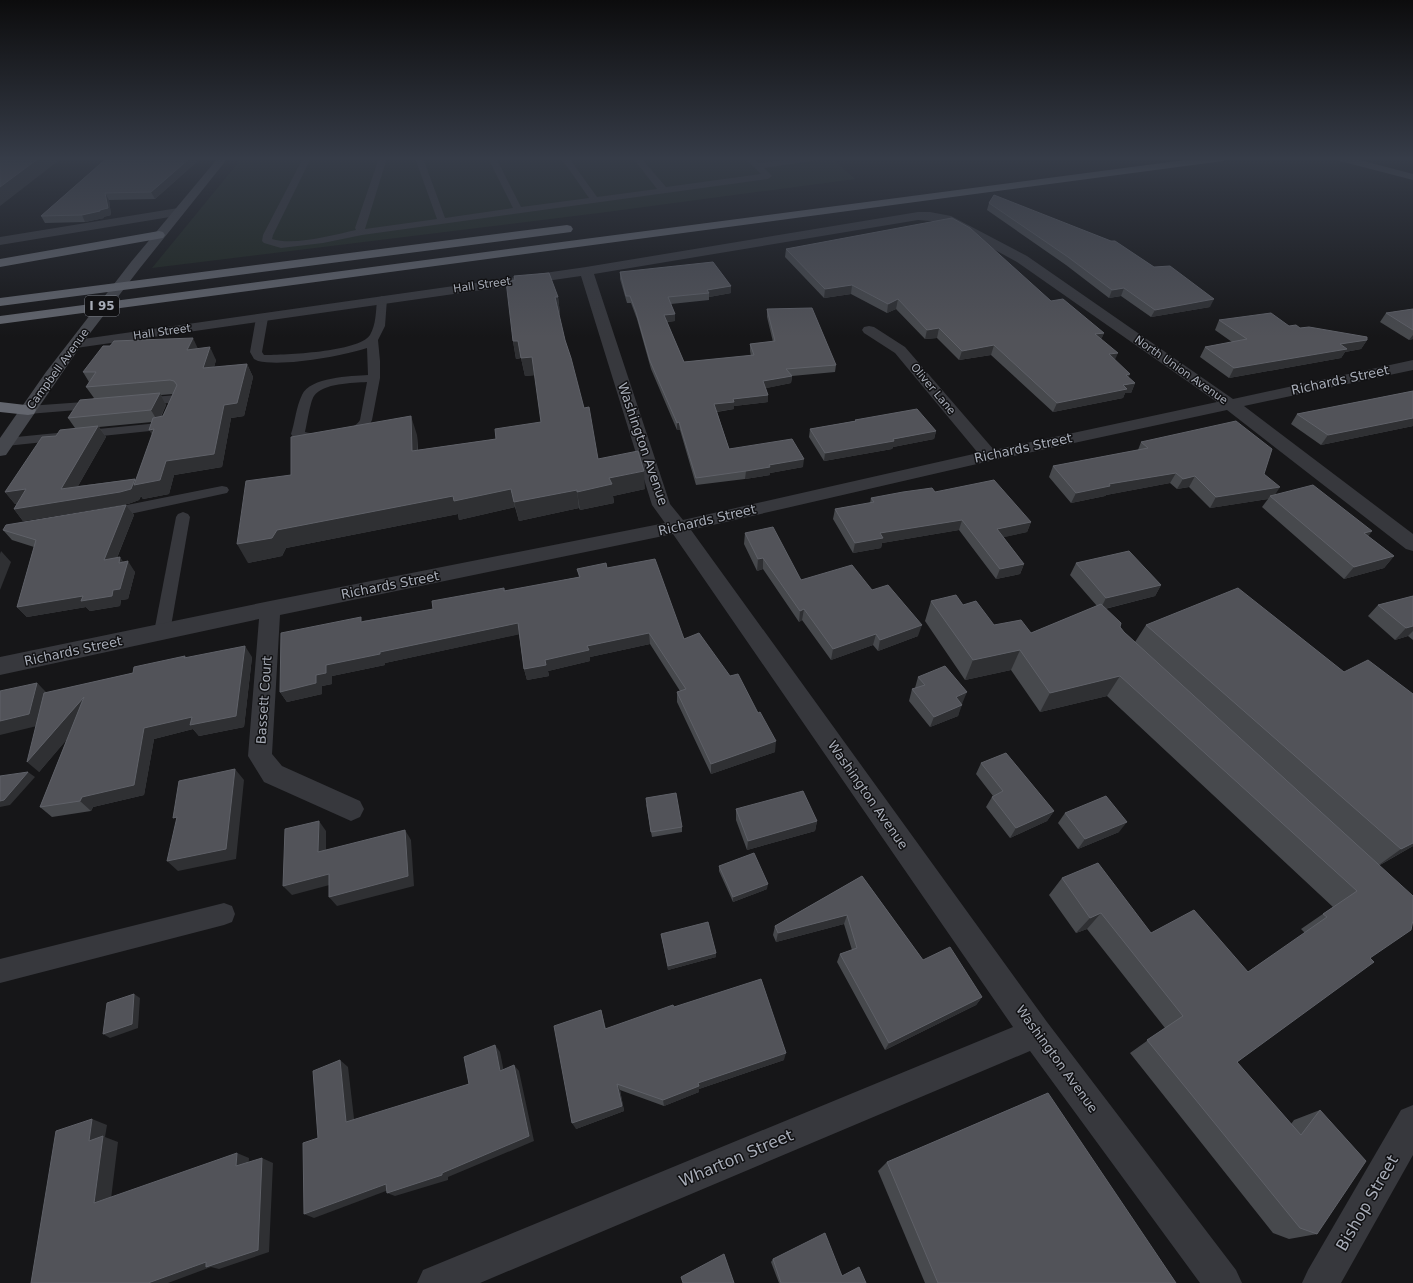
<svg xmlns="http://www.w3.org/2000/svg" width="1413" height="1283" viewBox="0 0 1413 1283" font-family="'DejaVu Sans',sans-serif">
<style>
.green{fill:#1e261f}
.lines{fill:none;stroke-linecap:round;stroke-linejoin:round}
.lane{fill:#37383d;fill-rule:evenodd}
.street{fill:#37383d;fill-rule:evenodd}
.secondary{fill:#45474d;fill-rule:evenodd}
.highway{fill:#63666e;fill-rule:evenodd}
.wall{fill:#47494d;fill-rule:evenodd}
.shaded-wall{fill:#2f3033}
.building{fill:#525359;stroke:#5f6168}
.labels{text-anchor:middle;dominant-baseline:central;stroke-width:3;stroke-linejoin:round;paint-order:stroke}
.far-street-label{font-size:11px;fill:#a8adb8;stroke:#111113}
.shield{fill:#111113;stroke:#7b7e86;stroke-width:1}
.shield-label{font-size:12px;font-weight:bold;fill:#a8adb8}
.street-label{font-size:13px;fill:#a8adb8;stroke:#111113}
.near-street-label{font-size:16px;fill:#a8adb8;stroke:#111113}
</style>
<rect width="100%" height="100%" fill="#161618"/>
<path class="green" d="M242 158H854L835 161 855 179 607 212 152 268Z"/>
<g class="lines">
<g class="lane">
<path d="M303 158H311L273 235 272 239C294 246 333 235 356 230L355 228 379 158H387L365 229 437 219 415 158H423L445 218 513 208 488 158H496L521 207 589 198 561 158H569L597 197 657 189 633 158H641L666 187 761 174 745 158H754L759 163 802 158H823L819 160 764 168 772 176 768 179 362 235 323 243 281 248 264 243 262 241 263 235Z"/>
<path d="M382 296 387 299 385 326 378 340 380 361V378L372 420C370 424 368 430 363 432 347 442 311 445 293 437L291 434C295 422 296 407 302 395 310 377 351 376 368 375L367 348C342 356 283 367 258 361L254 359 250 352 256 318 262 315 268 318 262 352 264 355C284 355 359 352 370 335 376 325 376 311 377 299ZM367 382 360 420C353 433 318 436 305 432 307 424 310 402 314 396 323 383 353 383 367 382Z"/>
<path d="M177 395 181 396 183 399 169 429 6 446 0 443 1 439 6 438 159 423 169 403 140 406 136 405 134 402 136 399 140 398Z"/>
<path d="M98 401 102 402 104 405 102 408 28 414 23 413 22 410 23 407 28 406Z"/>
<path d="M222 486 227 487 229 490 227 493 107 519 102 517 100 514 102 511 107 509Z"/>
<path d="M183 512 188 514 190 517 170 632 168 636 162 638 156 636 154 632 176 517 178 514Z"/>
<path d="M224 903 232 906 235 914 232 922 224 925 0 983V959Z"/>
</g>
<g class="street">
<path d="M178 208 182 209 184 212 182 215 0 245V237Z"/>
<path d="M918 212H930L951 216 1027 256 1233 399 1413 360V370L1244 406 1413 534V551L1406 549 1227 410 990 461 691 530 1047 1022 1236 1270 1242 1283H1200L1030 1051 480 1283H417L423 1270 1013 1027 673 534 280 615 272 754 282 766 360 801 364 809 360 817 351 821 264 782 248 756 259 619 0 675V657L270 601 665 523 652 505 581 276 76 348 71 347 69 344 71 341 76 340 586 267ZM918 220 944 222 1017 262 1217 402 994 450 905 347 874 327 869 326 864 327 862 330 864 333 895 353 978 453 683 520 670 504 594 274Z"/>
<path d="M1413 1105V1155L1341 1283H1302L1308 1270 1401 1110Z"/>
</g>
<g class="secondary">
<path d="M218 158H228L140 268 84 341 6 455 0 456V438L46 372 131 262Z"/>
<path d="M1335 158H1352L1413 174V180L1336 160Z"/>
</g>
<g class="highway">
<path d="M1200 158H1228L1223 161 0 324V316Z"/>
<path d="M567 225 571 226 573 229 571 232 0 306V298Z"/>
<path d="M159 231 163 232 165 235 163 238 0 267V259Z"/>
<path d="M0 402 34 406 36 410 34 414 28 415 0 412Z"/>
</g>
</g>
<g class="wall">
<path d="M107 158H201L155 199 109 200 111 215 103 217 104 218 85 222 45 223 41 216Z"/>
<path d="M989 203 1210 307 1151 317 1121 296 1109 298 1066 265 987 210Z"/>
<path d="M786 249 1051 301 1104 333 1101 339 1115 360 1129 378 1135 383 1131 393H1125L1123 398 1053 412 991 355 959 360 937 338 925 339 896 309 887 313 851 294 824 298 785 257Z"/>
<path d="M620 272 731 286V293L709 297V300L671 304 675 321 667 322 684 362 751 356 750 351V344L773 342 767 317V309L836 365 835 372 792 376 791 383 766 388 768 402 734 406V409L717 412 729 449 803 467 770 473V475L745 479 696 485 680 430H677L651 369 637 319 631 303H627L620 279Z"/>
<path d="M558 297 560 314H559L565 340 598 459 645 489 613 496 614 503 580 510 579 508 519 521 515 507 459 520 458 514 286 548 282 556 248 563 291 475 417 435 418 450 496 439 541 422 535 375 525 376 521 358 516 359 513 341Z"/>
<path d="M1413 309V339L1409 340 1380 322 1386 313Z"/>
<path d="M1219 320 1289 326 1367 340 1361 349 1345 352 1341 358 1229 378 1200 357 1205 347 1232 342 1215 330Z"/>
<path d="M198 349 216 360 214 367 247 364 253 377 244 416 231 418 222 467 174 475 169 494 143 499 141 496 139 500 128 504 23 521 14 509 17 504H15L5 492 56 436 75 428 68 418 94 398 86 387 89 382 83 372ZM173 394 163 416 161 417 166 405 161 395ZM152 422V435L136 480 135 479 78 486 106 437 99 427Z"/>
<path d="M1413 391V426L1321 445 1291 424 1297 414Z"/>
<path d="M855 420 936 431 934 439 893 447 892 449 824 461 809 437 810 429 855 421Z"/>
<path d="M1141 442 1264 474 1275 494 1372 531 1368 536 1394 556 1384 568 1344 579 1262 507 1268 499 1210 508 1189 487 1177 489 1170 483 1106 495 1105 496 1071 503 1049 477 1053 466 1138 450Z"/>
<path d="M871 498 1031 522 1027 532 1003 537 1024 564 1020 574 996 579 959 530 882 543 881 548 853 553 833 519 835 509 870 503Z"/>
<path d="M126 505 134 515 117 558 124 562 135 572 128 599 121 600 120 606 90 611 86 607 27 617 17 607 34 547 12 540 3 530Z"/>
<path d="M745 533 801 580 872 590 918 636 878 651 873 645 831 660 802 620 799 622 763 569 757 571 744 544Z"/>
<path d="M1076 563 1161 585 1155 596 1105 609 1120 627 1124 632 1135 642 1146 625 1344 672 1413 694V846L1380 865 1370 958 1237 1062 1291 1124 1294 1120 1320 1110 1317 1234 1289 1239 1273 1233 1130 1053 1165 1028 1087 929 1076 933 1049 895 1062 878 1151 933 1248 972 1305 933 1301 929 1333 907 1107 696 1040 712 1011 670 965 680 925 621 931 601 963 605 994 625 1031 633 1097 606 1070 575Z"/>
<path d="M607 568 684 639 775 752 711 774 677 702V692L680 691 650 644 590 657V661L548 671 549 676 527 680 524 669 519 634 385 663V665L332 676V684L322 686V694L287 702 280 692 363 621 433 609 504 588 505 591 579 577 577 569Z"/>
<path d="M1413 596V640L1408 636 1395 640 1368 616 1378 605Z"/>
<path d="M185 656 186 658 252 657 244 727 199 736 193 729 154 739 144 795 93 807 91 811 52 817 40 807 67 739 39 772 36 726 37 683 46 693 133 673Z"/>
<path d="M918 677 962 704H961L958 716 930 727 909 701 912 689 915 688Z"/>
<path d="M981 763 1054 811 1047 821 1010 838 986 807 992 797 993 796 976 774Z"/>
<path d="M646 804 682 827V832L652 837Z"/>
<path d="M736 809 817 821 815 831 747 850 736 820Z"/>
<path d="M1065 813 1119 832 1078 849 1058 823Z"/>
<path d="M719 866 767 889 733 902 719 871Z"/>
<path d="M862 876 923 960 982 997 976 1005 885 1050 837 962 840 954 852 950 844 924 776 942 773 935 775 926Z"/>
<path d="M661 934 716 953V957L668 970Z"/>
<path d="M674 1007 784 1060 699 1089V1092L664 1106 620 1090 624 1111 576 1129 601 1010 606 1029Z"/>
<path d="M887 1162 1176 1283H925L878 1171Z"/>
<path d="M773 1259 842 1276 866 1283H779L771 1262Z"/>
</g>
<g class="shaded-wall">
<path d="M39 158H62L0 206V187Z"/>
<path d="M190 158H201L155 199 151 192Z"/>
<path d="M105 193 109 200 111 215 103 217 104 218 85 222 82 215 100 210Z"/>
<path d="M852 285 851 294 824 298 825 289Z"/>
<path d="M731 286V293L709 297V293L707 290Z"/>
<path d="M1124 288 1121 296 1109 298 1112 290Z"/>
<path d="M555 297H558L560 314 558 315Z"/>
<path d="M898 299 896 309 887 313 888 304Z"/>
<path d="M1214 299 1210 307 1151 317 1155 310Z"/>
<path d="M675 314V321L664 322V315Z"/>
<path d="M939 328 937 338 925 339 927 330Z"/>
<path d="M1104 333 1100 342 1095 334Z"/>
<path d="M1413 335V339L1409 340Z"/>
<path d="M193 338 199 351 187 350Z"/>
<path d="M1367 340 1361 349 1345 352 1341 358 1229 378 1234 368 1340 344Z"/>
<path d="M513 341H518L521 358 516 359Z"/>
<path d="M994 345 991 355 959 360 962 351Z"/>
<path d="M210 347 216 360 210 382 203 368Z"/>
<path d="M1118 353 1114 362 1109 354Z"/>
<path d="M532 357 536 375 525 376 521 358Z"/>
<path d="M247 364 253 377 244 416 231 418 222 467 174 475 169 494 143 499 141 496 139 500 128 504 23 521 14 509 61 489 98 426 106 437 70 500 135 479 139 484 166 461 224 405Z"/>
<path d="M1130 374 1126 384V375Z"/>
<path d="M792 376 791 383 762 389 763 381Z"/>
<path d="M1135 383 1131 393H1125L1123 398 1053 412 1057 403 1123 385Z"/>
<path d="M160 393 166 405 158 422 151 410Z"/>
<path d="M768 395V402L734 406V409L714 412V404L733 399Z"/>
<path d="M411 416 417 435 418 469 412 451Z"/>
<path d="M1413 418V426L1321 445 1328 435Z"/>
<path d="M679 422 680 430H677V423Z"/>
<path d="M154 429 157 443 149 430Z"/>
<path d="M936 431 934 439 893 447 892 449 824 461 825 453Z"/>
<path d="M804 459 803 467 770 473V475L745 479 746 471 769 465Z"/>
<path d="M644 471 645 489 613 496 614 503 580 510 577 492 609 478Z"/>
<path d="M1176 473 1170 483 1106 495 1105 496 1071 503 1076 493 1109 484Z"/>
<path d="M1195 476 1189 487 1177 489 1183 479Z"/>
<path d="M1280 487 1273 498 1270 496 1268 499 1210 508 1216 497Z"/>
<path d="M26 489 36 500 15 504 5 492Z"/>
<path d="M511 489 515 507 459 520 458 514 286 548 282 556 248 563 237 544 277 530 453 496Z"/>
<path d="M577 490 579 508 519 521 514 502Z"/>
<path d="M126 505 134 515 112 570 104 560Z"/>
<path d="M962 520 959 530 882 543 881 548 853 553 855 543 880 533Z"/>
<path d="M1031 522 1027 532 993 540 997 529Z"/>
<path d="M1372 531 1363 543 1364 533Z"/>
<path d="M1 551 11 562 0 590V554Z"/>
<path d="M1394 556 1384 568 1344 579 1354 567Z"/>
<path d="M120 557 126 566 128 561 135 572 128 599 121 600 120 606 90 611 86 607 27 617 17 607 119 563Z"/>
<path d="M763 558V569L757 571 758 559Z"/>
<path d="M1024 564 1020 574 996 579 1000 569Z"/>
<path d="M1161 585 1155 596 1100 610 1106 598Z"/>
<path d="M804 609 802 620 799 622 800 611Z"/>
<path d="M518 623 521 634 385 663V665L332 676V684L322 686V694L287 702 280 692 316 675 326 665 380 652Z"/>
<path d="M922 625 918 636 878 651 880 640Z"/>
<path d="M1413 626V631L1408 636 1395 640 1406 628Z"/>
<path d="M649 633 650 644 590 657V661L548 671 549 676 527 680 524 669 545 660 587 646Z"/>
<path d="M876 634 873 645 831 660 833 649Z"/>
<path d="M245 646 252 657 244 727 199 736 193 729 154 739 144 795 93 807 91 811 80 801 82 797 144 728Z"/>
<path d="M1020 650 1011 670 965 680 973 660Z"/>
<path d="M1120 676 1107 696 1040 712 1050 693Z"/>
<path d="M37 683 48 694 41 725 0 735V721Z"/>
<path d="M967 692 962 704 951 708 956 697Z"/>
<path d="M84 697 94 708 39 772 27 762Z"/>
<path d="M962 705 958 716 930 727 934 717Z"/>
<path d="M776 741 775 752 711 774V764Z"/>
<path d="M235 769 244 780 236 859 178 871 167 861Z"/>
<path d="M28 772 35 777 10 805 0 807V801Z"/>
<path d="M1054 811 1047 821 1010 838 1016 828Z"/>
<path d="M319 821 326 831V862L318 852Z"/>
<path d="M817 821 815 831 747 850 748 841Z"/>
<path d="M1127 822 1119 832 1078 849 1085 839Z"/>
<path d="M405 830 411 840 414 886 337 906 329 897Z"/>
<path d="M1413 843V846L1376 867 1401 849Z"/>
<path d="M329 874 337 883 292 895 283 886Z"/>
<path d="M768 884 767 889 733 902V897Z"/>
<path d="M1101 913 1087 929 1076 933 1090 918Z"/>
<path d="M847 915 844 924 776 942 778 933Z"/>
<path d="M716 953V957L668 970V966Z"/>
<path d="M134 994 140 998 138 1028 110 1038 103 1034Z"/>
<path d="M982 997 976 1005 885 1050 889 1043Z"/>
<path d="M495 1045 500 1052 505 1077 500 1071Z"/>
<path d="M786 1053 784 1060 699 1089V1092L664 1106 663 1100 698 1083Z"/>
<path d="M340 1060 348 1067 355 1127 346 1122Z"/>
<path d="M514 1065 519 1071 534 1141 448 1177V1180L395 1196 387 1193Z"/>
<path d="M617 1084 620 1090 624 1111 576 1129 572 1123Z"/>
<path d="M92 1119 107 1125 105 1137 118 1142 110 1207 94 1203 89 1141Z"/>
<path d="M237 1153 249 1158 248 1171 236 1166Z"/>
<path d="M262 1158 273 1163 269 1252 219 1269 211 1267 168 1283H148Z"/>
<path d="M386 1184 394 1188 314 1218 304 1214Z"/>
</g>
<g class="building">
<path d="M0 158H39L0 187Z"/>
<path d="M107 158H190L151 192 105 193 108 208 100 210V211L82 215 41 216Z"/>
<path d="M994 195 1111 241H1115L1154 267 1170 266 1214 299 1155 310 1124 288 1112 290 1068 257 989 203Z"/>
<path d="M952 218 970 228 1051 301 1063 299 1104 333 1095 334 1118 353 1109 354 1130 374 1126 375 1135 383 1123 385 1127 389 1057 403 994 345 962 351 939 328 927 330 898 299 888 304 852 285 825 289 786 249Z"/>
<path d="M713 262 731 286 707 290 709 293 668 297 675 314 664 315 684 362 754 355 750 344 775 341 767 309 812 308 836 365 786 369 792 376 763 381 768 395 733 399 734 402 714 404 729 449 792 439 804 459 769 465 770 467 746 471 696 478 679 422 677 423 650 361 636 312 630 296H626L620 272Z"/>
<path d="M549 273 558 297H555L565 340 571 358 584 408 589 407 598 459 638 451 644 471 609 478 612 484 577 492V490L514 502 511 489 454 501 453 496 277 530 272 538 237 544 246 481 291 475V437L411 416 412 451 496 439 495 429 541 422 532 357 521 358 518 341H513L506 281 515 280 514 276Z"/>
<path d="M1413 309V330L1386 313Z"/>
<path d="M1271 313 1289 326 1296 325 1300 328 1309 327 1367 337V340L1340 344 1347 349 1234 368 1205 347 1247 339 1219 320Z"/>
<path d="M193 338 187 350 210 347 203 368 247 364 237 403 224 405 214 454 166 461 160 480 134 485 154 429 149 430 153 418 163 416 177 385 174 381 170 380 86 387 96 372H83L103 346H110L114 341Z"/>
<path d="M1413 391V418L1328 435 1297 414Z"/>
<path d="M160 393 151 410 68 418 80 400Z"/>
<path d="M917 409 936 431 893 439 894 441 825 453 810 429 856 421 855 420Z"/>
<path d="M1236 421 1272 449 1264 474 1280 487 1216 497 1195 476 1183 479 1176 473 1109 484 1110 486 1076 493 1053 466 1148 448 1141 442Z"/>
<path d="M98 426 61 489 135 479 131 489 120 492 14 509 26 489 5 492 42 437 56 436 60 430Z"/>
<path d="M994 480 1031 522 997 529 1024 564 1000 569 962 520 880 533 883 538 855 543 835 509 874 502 871 498 903 492 932 488 935 492Z"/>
<path d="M1313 485 1372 531 1364 533 1394 556 1354 567 1270 496Z"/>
<path d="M126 505 104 560 120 557 119 563 128 561 120 589 113 590 112 596 81 601 83 596 17 607 36 540 3 530 6 525Z"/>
<path d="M773 527 801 580 852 565 872 590 888 585 922 625 880 640 876 634 833 649 804 609 800 611 763 558 758 559 745 533Z"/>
<path d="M1129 551 1161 585 1106 598 1076 563Z"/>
<path d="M655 559 684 639 699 633 730 676 738 674 758 713 760 712 776 741 711 764 677 692 686 689 649 633 587 646 589 650 545 660 546 665 524 669 518 623 380 652V654L326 665V673L316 675V683L280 692 281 633 361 617V622L433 609 432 601 504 588V591L580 577 577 569 606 563 607 568Z"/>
<path d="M1238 588 1344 672 1368 660 1413 694V843L1401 849 1146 625Z"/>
<path d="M956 595 963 605 976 601 994 625 1021 620 1031 633 1101 604 1121 623 1120 627 1124 632 1413 896V920L1411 930 1370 958 1374 962 1237 1062 1301 1135 1320 1110 1366 1161 1317 1234 1300 1228 1147 1040 1183 1016 1101 913 1090 918 1062 878 1098 863 1151 933 1194 910 1248 972 1327 917 1323 914 1357 891 1120 676 1050 693 1020 650 973 660 931 601Z"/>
<path d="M1413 596V626L1406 628 1378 605Z"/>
<path d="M245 646 236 716 190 725 192 717 144 728 134 785 82 797 80 801 40 807 84 697 27 762 44 693 133 673 134 667 185 656 184 658Z"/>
<path d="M945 666 967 692 956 697 962 705 934 717 912 689 925 685 918 677Z"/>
<path d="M37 683 29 714 0 721V691Z"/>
<path d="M1006 753 1054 811 1016 828 992 797 1003 791 981 763Z"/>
<path d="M235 769 226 849 167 861 177 817 173 818 179 781Z"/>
<path d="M28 772 4 800 0 801V776Z"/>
<path d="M803 791 817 821 748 841 736 809Z"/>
<path d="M676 793 682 827 651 832 646 798Z"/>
<path d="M1106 796 1127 822 1085 839 1065 813Z"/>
<path d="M319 821 318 852 405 830 408 876 329 897V874L283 886 285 829Z"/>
<path d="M754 853 768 884 733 897 719 866Z"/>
<path d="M862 876 923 960 950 947 982 997 889 1043 840 954 857 948 847 915 778 933 775 926Z"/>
<path d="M708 922 716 953 668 966 661 934Z"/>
<path d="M761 979 786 1053 698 1083 699 1086 663 1100 617 1084 622 1106 572 1123 554 1026 601 1010 605 1029 673 1005 674 1007Z"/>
<path d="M134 994 132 1024 103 1034 107 1003Z"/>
<path d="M495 1045 500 1071 514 1065 529 1136 442 1173V1175L387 1193 386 1184 304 1214 303 1143 318 1138 313 1071 340 1060 346 1122 469 1084 464 1057Z"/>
<path d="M1048 1093 1176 1283H938L887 1162Z"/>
<path d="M92 1119 89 1141 103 1136 94 1203 237 1153 236 1166 262 1158 258 1250 206 1267V1262L148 1283H31L56 1131Z"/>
<path d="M825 1233 842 1276 859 1267 866 1283H781L773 1259Z"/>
<path d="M724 1254 734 1283H683L681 1277Z"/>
</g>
<linearGradient id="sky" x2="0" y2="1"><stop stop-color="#0c0c0d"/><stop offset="0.47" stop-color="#363c48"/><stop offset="1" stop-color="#363c48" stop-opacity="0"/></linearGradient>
<rect width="1413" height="337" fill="url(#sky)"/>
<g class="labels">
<g class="far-street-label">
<text transform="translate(482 285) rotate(-8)">Hall Street</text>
<text transform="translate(162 332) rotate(-8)">Hall Street</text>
<text transform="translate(58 369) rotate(-54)">Campbell Avenue</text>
<text transform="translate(1181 370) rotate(35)">North Union Avenue</text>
<text transform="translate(933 389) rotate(50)">Oliver Lane</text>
</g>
<rect class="shield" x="85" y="296" width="34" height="20" rx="3"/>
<g class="shield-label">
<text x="102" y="306">I 95</text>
</g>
<g class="street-label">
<text transform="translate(1340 380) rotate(-12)">Richards Street</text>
<text transform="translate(643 444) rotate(71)">Washington Avenue</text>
<text transform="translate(1023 448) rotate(-12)">Richards Street</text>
<text transform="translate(707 520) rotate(-13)">Richards Street</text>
<text transform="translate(390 585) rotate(-11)">Richards Street</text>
<text transform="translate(73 651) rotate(-12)">Richards Street</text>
<text transform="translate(264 700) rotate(-86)">Bassett Court</text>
<text transform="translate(868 795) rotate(55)">Washington Avenue</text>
<text transform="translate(1057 1059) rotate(54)">Washington Avenue</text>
</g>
<g class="near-street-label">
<text transform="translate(736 1158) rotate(-23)">Wharton Street</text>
<text transform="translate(1367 1203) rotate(-60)">Bishop Street</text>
</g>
</g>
</svg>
